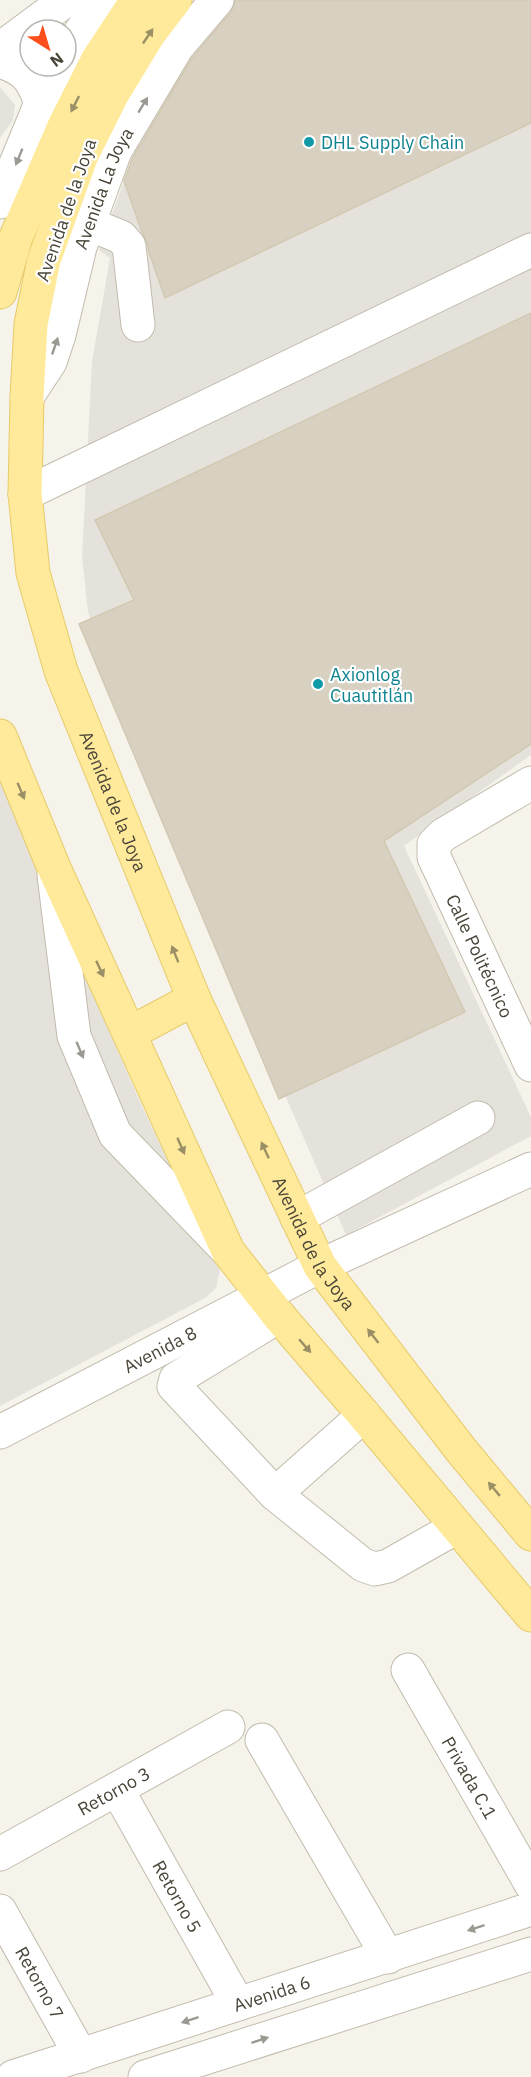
<svg xmlns="http://www.w3.org/2000/svg" width="531" height="2077" viewBox="0 0 531 2077" font-family="'IBM Plex Sans',sans-serif">
<style>
.industrial{fill:#e5e2dc}
.building{fill:#d8d0c0;stroke:#d3c9b3;stroke-width:1.5}
.lines{fill:none;stroke-linecap:round;stroke-linejoin:round}
.minor-casing{stroke:#c2bcad;stroke-width:35}
.major-casing{stroke:#e6cb68;stroke-width:35}
.minor{stroke:#fff;stroke-width:33}
.major{stroke:#ffea9b;stroke-width:33}
.oneway{fill:#9b8f65}
.oneway2{fill:#9b9992}
.culture-dot{fill:#0f9aa8;stroke:#fff;stroke-width:2}
.labels{text-anchor:middle;dominant-baseline:central;stroke-width:4.5;stroke-linejoin:round;paint-order:stroke}
.culture-label{font-size:18px;fill:#0d838f;stroke:#fff;text-anchor:start}
.street-label{font-size:18px;fill:#4a4538;stroke:#fff}
</style>
<rect width="100%" height="100%" fill="#f6f3eb"/>
<g class="industrial">
<path d="M243 0H531V755L404 846 531 1117V1136L346 1235 124 725 88 612 82 557 92 362 110 258 99 250 140 137 206 35Z"/>
<path d="M0 87 15 105 13 120 0 138Z"/>
<path d="M0 781 140 1102 220 1270 216 1288 205 1298 0 1406Z"/>
</g>
<g class="building">
<path d="M235 0H531V123L165 298 149 252 147 243 142 232 124 181 132 159 192 58 231 12Z"/>
<path d="M531 313V744L384 841 465 1012 279 1099 79 624 134 600 95 520Z"/>
</g>
<g class="lines">
<g class="minor-casing">
<g id="minor">
<path d="M0 49 66 0"/>
<path d="M66 58 80 33 103 0"/>
<path d="M0 61C26 70 32 78 41 103"/>
<path d="M0 202 41 103 62 66"/>
<path d="M89 224 121 237 129 246 138 325"/>
<path id="s1" d="M27 397 50 362 59 335 80 247 115 151 177 47 217 0"/>
<path d="M25 494 531 250"/>
<path id="s2" d="M531 783 443 835 434 844V857L531 1065"/>
<path d="M54 875 74 1036 115 1134 224 1247"/>
<path d="M297 1218 478 1118"/>
<path d="M364 1415 275 1494 363 1565 375 1569 388 1566 457 1527"/>
<path id="s3" d="M0 1432 320 1266 531 1169"/>
<path d="M275 1494 174 1386 176 1379 279 1316"/>
<path id="s4" d="M408 1670 531 1884"/>
<path d="M262 1740 388 1957"/>
<path id="s5" d="M117 1789 238 2004"/>
<path id="s6" d="M0 1854 228 1727"/>
<path id="s7" d="M0 1911 81 2056"/>
<path id="s8" d="M13 2077 531 1909"/>
<path d="M145 2077 531 1954"/>
</g>
</g>
<g class="major-casing">
<g id="major">
<path id="s9" d="M175 0 149 34 112 95 82 155 44 260 31 324 27 397 25 494 33 573 61 671 194 999 320 1266 461 1450 531 1534"/>
<path d="M0 292 16 237 65 124 98 59 137 0"/>
<path d="M0 736 54 868 228 1251 279 1316 364 1415 531 1615"/>
<path d="M130 1033 194 999"/>
</g>
</g>
<use href="#minor" class="minor"/>
<use href="#major" class="major"/>
</g>
<defs><path id="oneway-solid" d="M-6-.8H1V-3.2L6.5 0L1 3.2V.8H-6Z" transform="scale(1.5)"/></defs>
<g class="oneway">
<use href="#oneway-solid" transform="translate(148 36) rotate(-56)"/>
<use href="#oneway-solid" transform="translate(75 104) rotate(117)"/>
<use href="#oneway-solid" transform="translate(21 791) rotate(67)"/>
<use href="#oneway-solid" transform="translate(175 954) rotate(-112)"/>
<use href="#oneway-solid" transform="translate(100 969) rotate(65)"/>
<use href="#oneway-solid" transform="translate(181 1146) rotate(66)"/>
<use href="#oneway-solid" transform="translate(265 1150) rotate(-115)"/>
<use href="#oneway-solid" transform="translate(373 1336) rotate(-128)"/>
<use href="#oneway-solid" transform="translate(305 1346) rotate(49)"/>
<use href="#oneway-solid" transform="translate(494 1489) rotate(-130)"/>
</g>
<g class="oneway2">
<use href="#oneway-solid" transform="translate(143 105) rotate(-59)"/>
<use href="#oneway-solid" transform="translate(19 157) rotate(112)"/>
<use href="#oneway-solid" transform="translate(55 346) rotate(-71)"/>
<use href="#oneway-solid" transform="translate(80 1050) rotate(67)"/>
<use href="#oneway-solid" transform="translate(476 1928) rotate(162)"/>
<use href="#oneway-solid" transform="translate(190 2020) rotate(162)"/>
<use href="#oneway-solid" transform="translate(260 2040) rotate(-18)"/>
</g>
<g class="culture-dot">
<circle cx="309" cy="142" r="6"/>
<circle cx="318" cy="684" r="6"/>
</g>
<g class="labels">
<g class="culture-label">
<text x="321" y="142">DHL Supply Chain</text>
<text x="330" y="674">Axionlog<tspan x="330" dy="21">Cuautitlán</tspan></text>
</g>
<g class="street-label">
<text stroke="none"><textPath href="#s1" startOffset="224">Avenida La Joya</textPath></text>
<text transform="translate(66 210) rotate(-71)">Avenida de la Joya</text>
<text stroke="none"><textPath href="#s9" startOffset="850">Avenida de la Joya</textPath></text>
<text stroke="none"><textPath href="#s2" startOffset="237">Calle Politécnico</textPath></text>
<text stroke="none"><textPath href="#s9" startOffset="1336">Avenida de la Joya</textPath></text>
<text stroke="none"><textPath href="#s3" startOffset="180">Avenida 8</textPath></text>
<text stroke="none"><textPath href="#s4" startOffset="124">Privada C.1</textPath></text>
<text stroke="none"><textPath href="#s6" startOffset="130">Retorno 3</textPath></text>
<text stroke="none"><textPath href="#s5" startOffset="123">Retorno 5</textPath></text>
<text stroke="none"><textPath href="#s7" startOffset="82">Retorno 7</textPath></text>
<text stroke="none"><textPath href="#s8" startOffset="272">Avenida 6</textPath></text>
</g>
</g>
<g transform="translate(48 48) rotate(143)"><circle r="28" fill="#ffffff" stroke="#b7b5af" stroke-width="1.5"/>
<path d="M0-4.5L10 22L0 15L-10 22Z" fill="#fd4f1b"/>
<text y="-9" font-size="16" font-weight="bold" text-anchor="middle" fill="#4a4538">N</text>
</g>
</svg>
